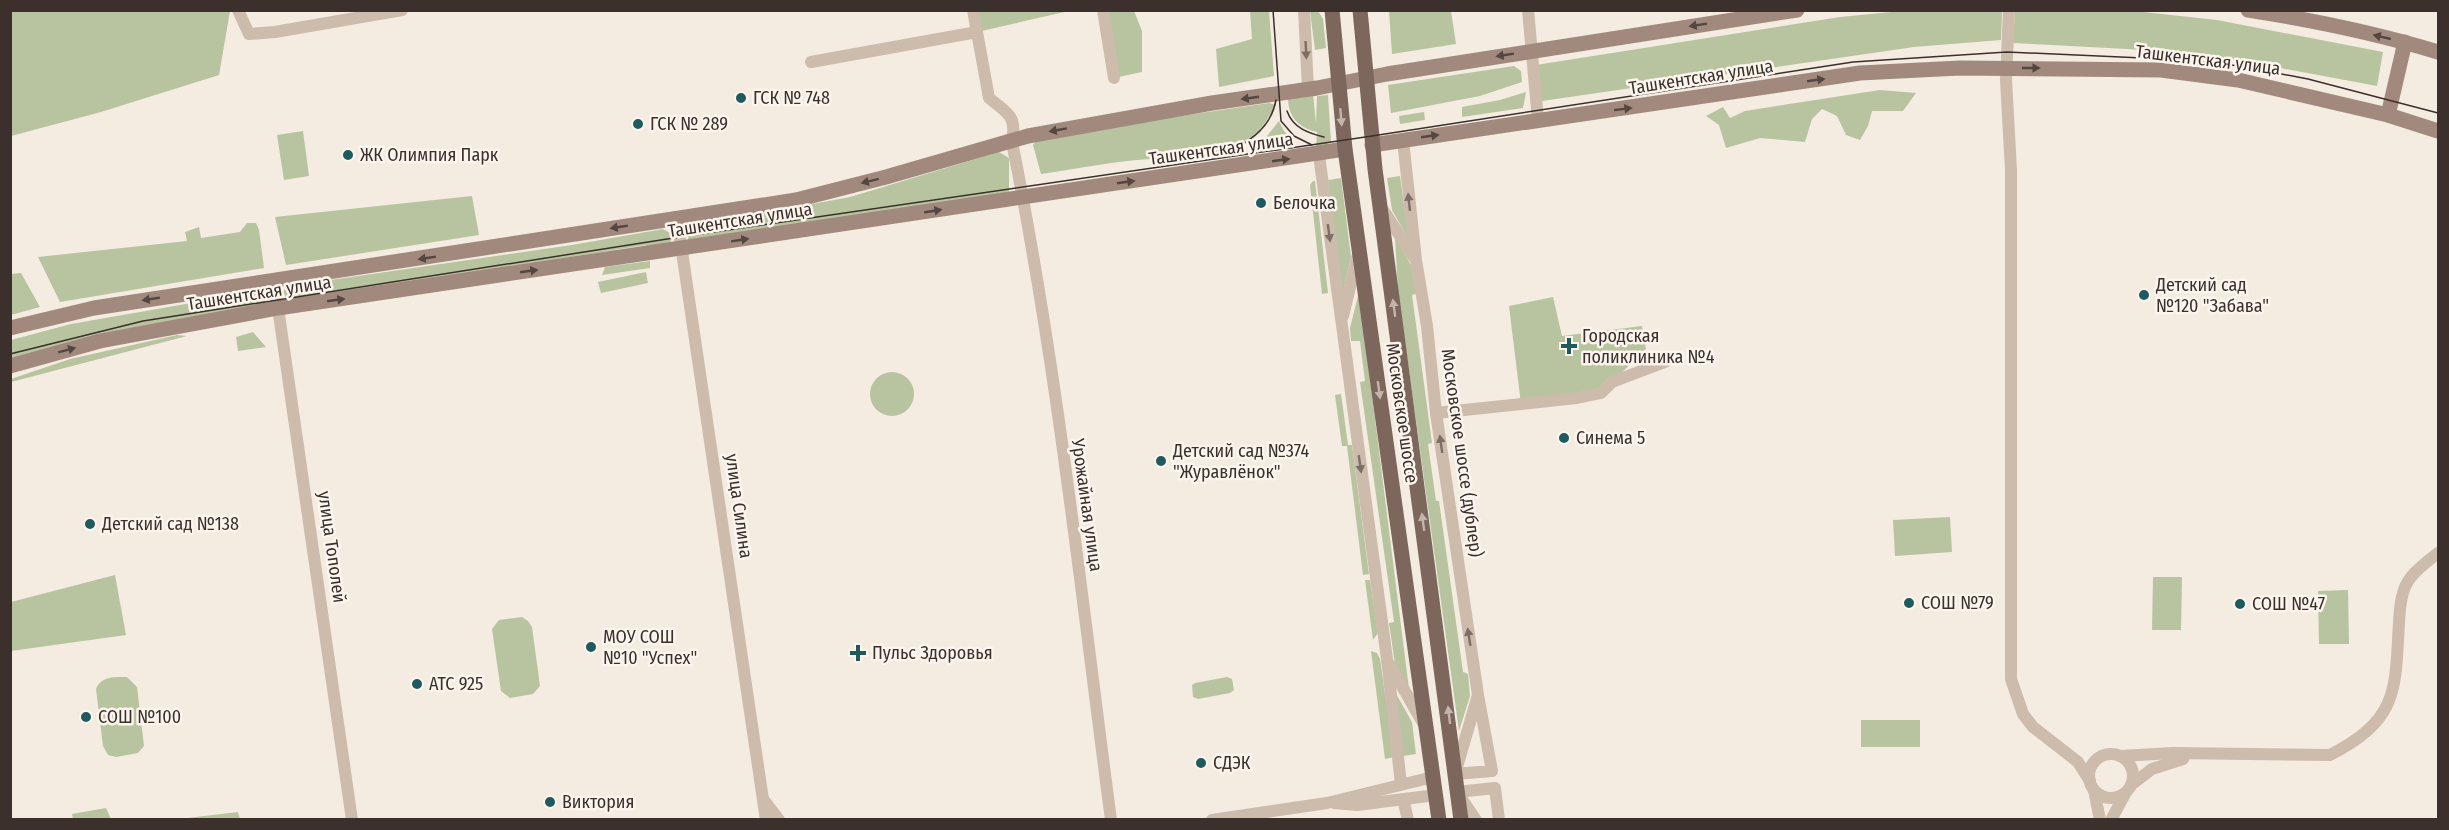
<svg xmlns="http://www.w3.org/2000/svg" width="2449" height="830" viewBox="0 0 2449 830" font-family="'Fira Sans Condensed',sans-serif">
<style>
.green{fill:#b8c4a0}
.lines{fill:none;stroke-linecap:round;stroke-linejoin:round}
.street{stroke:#cdbbac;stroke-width:12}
.secondary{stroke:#a18a7d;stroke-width:15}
.primary{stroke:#7d675c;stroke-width:15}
.tram{stroke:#3b302b;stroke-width:1.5}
.oneway{fill:#544640}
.oneway2{fill:#7d6f65}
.oneway3{fill:#c2b5ac}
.poi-dot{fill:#1f5a5e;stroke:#fbf5ee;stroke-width:2}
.labels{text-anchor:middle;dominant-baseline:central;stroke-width:5;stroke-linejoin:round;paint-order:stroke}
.street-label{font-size:18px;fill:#3b302b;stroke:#fbf5ee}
.poi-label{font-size:18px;fill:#3b302b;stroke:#fbf5ee;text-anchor:start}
</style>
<rect width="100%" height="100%" fill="#f4ebe1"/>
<g class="green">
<path d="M973 10 1069 11 977 32Z"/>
<path d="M1912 10 2002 11 2001 40 1914 47 1542 101 1536 65 1840 17Z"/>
<path d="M2125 10 2217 20 2383 52 2377 86 2237 60 2146 50 2013 43 2015 11Z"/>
<path d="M10 11 11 10 230 11 219 75 101 112 11 136Z"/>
<path d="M1103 11H1134L1142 31V72L1114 78Z"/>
<path d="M1250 11H1269L1274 76 1219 87 1216 49 1252 39Z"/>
<path d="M1310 11H1318L1323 19 1326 48 1315 50Z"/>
<path d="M1389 11H1451L1456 44 1392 54Z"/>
<path d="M1514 66 1521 71 1522 82 1480 96 1391 113 1388 85Z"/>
<path d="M1880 90 1916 93 1903 111H1872L1868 126 1860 140 1846 135 1837 116 1822 109 1812 119 1805 142 1760 138 1726 148 1719 125 1706 116 1723 107 1730 118 1745 111Z"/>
<path d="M1526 92 1523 108 1462 117V107L1500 100Z"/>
<path d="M1313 94 1316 123 1317 96 1328 95 1331 142 1316 149 1317 132C1299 128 1288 117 1288 98Z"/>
<path d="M1269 103 1276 105C1267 119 1260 134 1245 144 1218 161 1181 157 1150 159 1114 161 1077 169 1041 174L1033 145 1037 140 1098 128Z"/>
<path d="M1424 112 1425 120 1400 124 1399 116Z"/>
<path d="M1279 121 1284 131 1293 140 1260 145Z"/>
<path d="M303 131 309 176 284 180 277 135Z"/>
<path d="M999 152 1009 158V194L692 243 688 239V228L692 226 850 197Z"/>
<path d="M1400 176 1409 240 1392 210 1387 178Z"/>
<path d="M1341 178 1351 257 1342 296 1328 180Z"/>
<path d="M1313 181H1315L1328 293 1322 294 1310 185Z"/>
<path d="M472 196 479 235 286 265 275 217Z"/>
<path d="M247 223H256L259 230 264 268 60 302 38 257 187 241 185 232 199 227 201 238 240 232Z"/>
<path d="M663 229 670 233 671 244 647 248 646 245 288 302 283 291 289 286 572 245Z"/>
<path d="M1395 237 1411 265 1416 294 1412 295 1432 443 1428 444 1436 501H1439L1463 672 1468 674 1470 696 1459 731 1398 291Z"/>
<path d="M650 261V268L602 275 605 267Z"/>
<path d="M646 272 648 283 601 293 598 282Z"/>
<path d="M21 273 40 307 11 315V274Z"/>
<path d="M261 291C268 298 266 303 261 311L11 363V340L71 324Z"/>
<path d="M1359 292 1409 689 1395 664 1389 623 1394 622 1360 382 1365 381 1360 341H1351L1350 328Z"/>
<path d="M1553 297 1562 336 1642 326 1646 349 1612 382 1591 395 1521 404 1509 306Z"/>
<path d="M253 332 266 347 238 351 236 337Z"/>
<path d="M177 335 187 336 11 382V379L70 359Z"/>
<circle cx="892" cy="394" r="22"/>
<path d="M1341 394 1348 445H1352L1369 574 1363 575 1347 446H1342L1335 395Z"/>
<path d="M1950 517 1952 552 1895 556 1893 520Z"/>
<path d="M115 575 126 635 11 651V602Z"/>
<path d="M2153 577H2182L2181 630H2152Z"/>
<path d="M1365 580H1370L1378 633 1373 640Z"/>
<path d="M2348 590 2349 644H2319L2318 591Z"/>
<path d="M522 617 528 621 532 627 540 686 533 694 510 698 501 691 492 629 499 620Z"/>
<path d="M1371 651 1377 653 1380 659 1394 757 1385 759Z"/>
<path d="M127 677 137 687 144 746 138 753 116 757 108 755 103 746 96 689C101 676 115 677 127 677Z"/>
<path d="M1227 677 1232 679 1234 690 1230 693 1198 699 1193 697 1192 685 1195 683Z"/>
<path d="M1395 692 1412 722 1416 754 1403 756Z"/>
<rect x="1861" y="720" width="59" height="27"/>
<path d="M106 808 111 819H73L72 814Z"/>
<path d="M238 812 240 819H179Z"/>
</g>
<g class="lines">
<g class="street">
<path d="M238 10 249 34 275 32 402 10"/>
<path d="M973 10 989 98C1008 114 1017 115 1012 142 1057 366 1081 593 1111 820"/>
<path d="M1103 10 1114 78"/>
<path d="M1304 10 1308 89"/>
<path d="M1528 10 1538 120"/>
<path d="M2009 10 2006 80 2011 170V679L2023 714 2033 727 2078 762 2090 781"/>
<path d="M811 62 977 32"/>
<path d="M1403 140 1416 260 1427 326 1436 413 1478 695 1492 771 1455 774 1478 695"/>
<path d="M1319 155 1387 659 1401 784"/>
<path d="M1380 205 1413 256"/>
<path d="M677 218 766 820"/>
<path d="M274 280 352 820"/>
<path d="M1343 316 1358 254"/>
<path d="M1436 413 1577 398 1601 393 1612 382 1665 362"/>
<path d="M1390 665 1423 723"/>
<circle cx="2111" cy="776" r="22"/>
<path d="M2120 756 2173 753 2330 755C2399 719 2395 691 2399 622 2400 607 2401 589 2411 577 2418 568 2429 560 2438 553"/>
<path d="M2131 785 2152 769 2183 759"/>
<path d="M2094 790 2100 820"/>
<path d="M763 799 779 820"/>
<path d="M1403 799 1408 820"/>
<path d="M1334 803 1357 805 1436 795"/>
<path d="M1212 820 1327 803 1433 777"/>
<path d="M1476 820 1457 792 1495 788 1499 820"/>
<path d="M2111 820 2125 794"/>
</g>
<g class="secondary">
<path d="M2248 10C2312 20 2376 33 2438 52"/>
<path d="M2388 115 2405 42"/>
<path d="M1372 145 1860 73 1960 68 2161 70 2238 80 2388 115 2438 131"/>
<path d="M10 328 94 308 796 200 886 177 1028 136 1212 103 1317 88 1387 74 1797 10"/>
<path d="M10 366 100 341 278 308 1345 149"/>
</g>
<g class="primary">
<path d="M1332 10 1345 149 1439 820"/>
<path d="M1360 10 1375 169 1461 820"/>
</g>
<g class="tram">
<path d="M1273 10 1281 121 1294 136 1312 145"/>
<path d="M1287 111C1293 128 1308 133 1324 137"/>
<path d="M1227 151C1251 142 1271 127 1276 100"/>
<path d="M10 354 143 321 680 237 1372 136 1853 62 2007 52 2187 60 2240 66 2308 79 2438 113"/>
</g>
</g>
<defs><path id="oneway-solid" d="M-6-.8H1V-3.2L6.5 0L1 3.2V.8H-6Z" transform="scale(1.5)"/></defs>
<g class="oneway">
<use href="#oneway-solid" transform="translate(1698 25) rotate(171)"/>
<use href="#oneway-solid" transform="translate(2382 37) rotate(-167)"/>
<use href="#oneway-solid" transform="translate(1505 55) rotate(171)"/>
<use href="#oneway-solid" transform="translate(2031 68)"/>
<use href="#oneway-solid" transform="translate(1816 80) rotate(-8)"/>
<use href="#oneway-solid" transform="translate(1250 98) rotate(172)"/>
<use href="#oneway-solid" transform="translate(1623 109) rotate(-7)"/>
<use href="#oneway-solid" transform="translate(1058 130) rotate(170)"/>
<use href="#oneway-solid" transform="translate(1430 136) rotate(-8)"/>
<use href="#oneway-solid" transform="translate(1281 160) rotate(-8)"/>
<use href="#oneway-solid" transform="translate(870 181) rotate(166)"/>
<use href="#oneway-solid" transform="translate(1126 182) rotate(-8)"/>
<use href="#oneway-solid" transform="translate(933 211) rotate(-9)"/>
<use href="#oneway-solid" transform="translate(619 227) rotate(171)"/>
<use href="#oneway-solid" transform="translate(740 240) rotate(-9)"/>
<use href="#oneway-solid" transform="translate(427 258) rotate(171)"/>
<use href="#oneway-solid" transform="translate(529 271) rotate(-8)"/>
<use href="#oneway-solid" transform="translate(151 299) rotate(171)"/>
<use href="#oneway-solid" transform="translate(336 300) rotate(-8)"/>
<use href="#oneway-solid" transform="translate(67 350) rotate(-15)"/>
</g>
<g class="oneway2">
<use href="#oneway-solid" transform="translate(1306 50) rotate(87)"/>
<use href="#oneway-solid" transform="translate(1409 202) rotate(-96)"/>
<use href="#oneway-solid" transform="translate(1329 233) rotate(82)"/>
<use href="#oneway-solid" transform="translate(1441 444) rotate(-98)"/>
<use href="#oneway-solid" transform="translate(1360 464) rotate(82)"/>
<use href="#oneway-solid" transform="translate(1469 637) rotate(-99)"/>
</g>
<g class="oneway3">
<use href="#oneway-solid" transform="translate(1341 117) rotate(85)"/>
<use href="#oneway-solid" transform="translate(1394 308) rotate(-98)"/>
<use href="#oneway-solid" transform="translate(1379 390) rotate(82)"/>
<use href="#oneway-solid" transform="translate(1423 522) rotate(-98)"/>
<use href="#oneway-solid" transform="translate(1449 715) rotate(-97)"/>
</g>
<g class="poi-dot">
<circle cx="741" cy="98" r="6"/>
<circle cx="638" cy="124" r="6"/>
<circle cx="348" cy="155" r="6"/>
<circle cx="1261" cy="203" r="6"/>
<circle cx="2144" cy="295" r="6"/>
<path d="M1566 337h6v6h6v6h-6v6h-6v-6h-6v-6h6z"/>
<circle cx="1564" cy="438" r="6"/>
<circle cx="1161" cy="461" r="6"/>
<circle cx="90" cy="524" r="6"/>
<circle cx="1909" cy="603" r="6"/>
<circle cx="2240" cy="604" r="6"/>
<circle cx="591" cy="647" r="6"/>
<path d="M855 644h6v6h6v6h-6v6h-6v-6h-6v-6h6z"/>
<circle cx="417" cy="684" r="6"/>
<circle cx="86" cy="717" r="6"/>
<circle cx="1201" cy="763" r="6"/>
<circle cx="550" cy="802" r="6"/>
</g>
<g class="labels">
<g class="street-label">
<text transform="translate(2208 60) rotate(7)">Ташкентская улица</text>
<text transform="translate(1701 77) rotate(-9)">Ташкентская улица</text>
<text transform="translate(1221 149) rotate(-8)">Ташкентская улица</text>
<text transform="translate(740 220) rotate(-9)">Ташкентская улица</text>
<text transform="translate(259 293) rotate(-9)">Ташкентская улица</text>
<text transform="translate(1402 413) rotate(82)">Московское шоссе</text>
<text transform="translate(1462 453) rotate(82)">Московское шоссе (дублер)</text>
<text transform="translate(1087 505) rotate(82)">Урожайная улица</text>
<text transform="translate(739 506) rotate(82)">улица Силина</text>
<text transform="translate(332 547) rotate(82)">улица Тополей</text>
</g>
<g class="poi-label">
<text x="753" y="98">ГСК № 748</text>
<text x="650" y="124">ГСК № 289</text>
<text x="360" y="155">ЖК Олимпия Парк</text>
<text x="1273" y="203">Белочка</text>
<text x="2156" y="285">Детский сад<tspan x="2156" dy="21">№120 "Забава"</tspan></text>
<text x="1582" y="336">Городская<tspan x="1582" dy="21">поликлиника №4</tspan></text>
<text x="1576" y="438">Синема 5</text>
<text x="1173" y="451">Детский сад №374<tspan x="1173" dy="21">"Журавлёнок"</tspan></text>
<text x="102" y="524">Детский сад №138</text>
<text x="1921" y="603">СОШ №79</text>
<text x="2252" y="604">СОШ №47</text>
<text x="603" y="637">МОУ СОШ<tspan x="603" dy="21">№10 "Успех"</tspan></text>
<text x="872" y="653">Пульс Здоровья</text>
<text x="429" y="684">АТС 925</text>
<text x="98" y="717">СОШ №100</text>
<text x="1213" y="763">СДЭК</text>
<text x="562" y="802">Виктория</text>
</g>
</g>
<rect width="2449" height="830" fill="none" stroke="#3b302b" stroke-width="24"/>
</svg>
